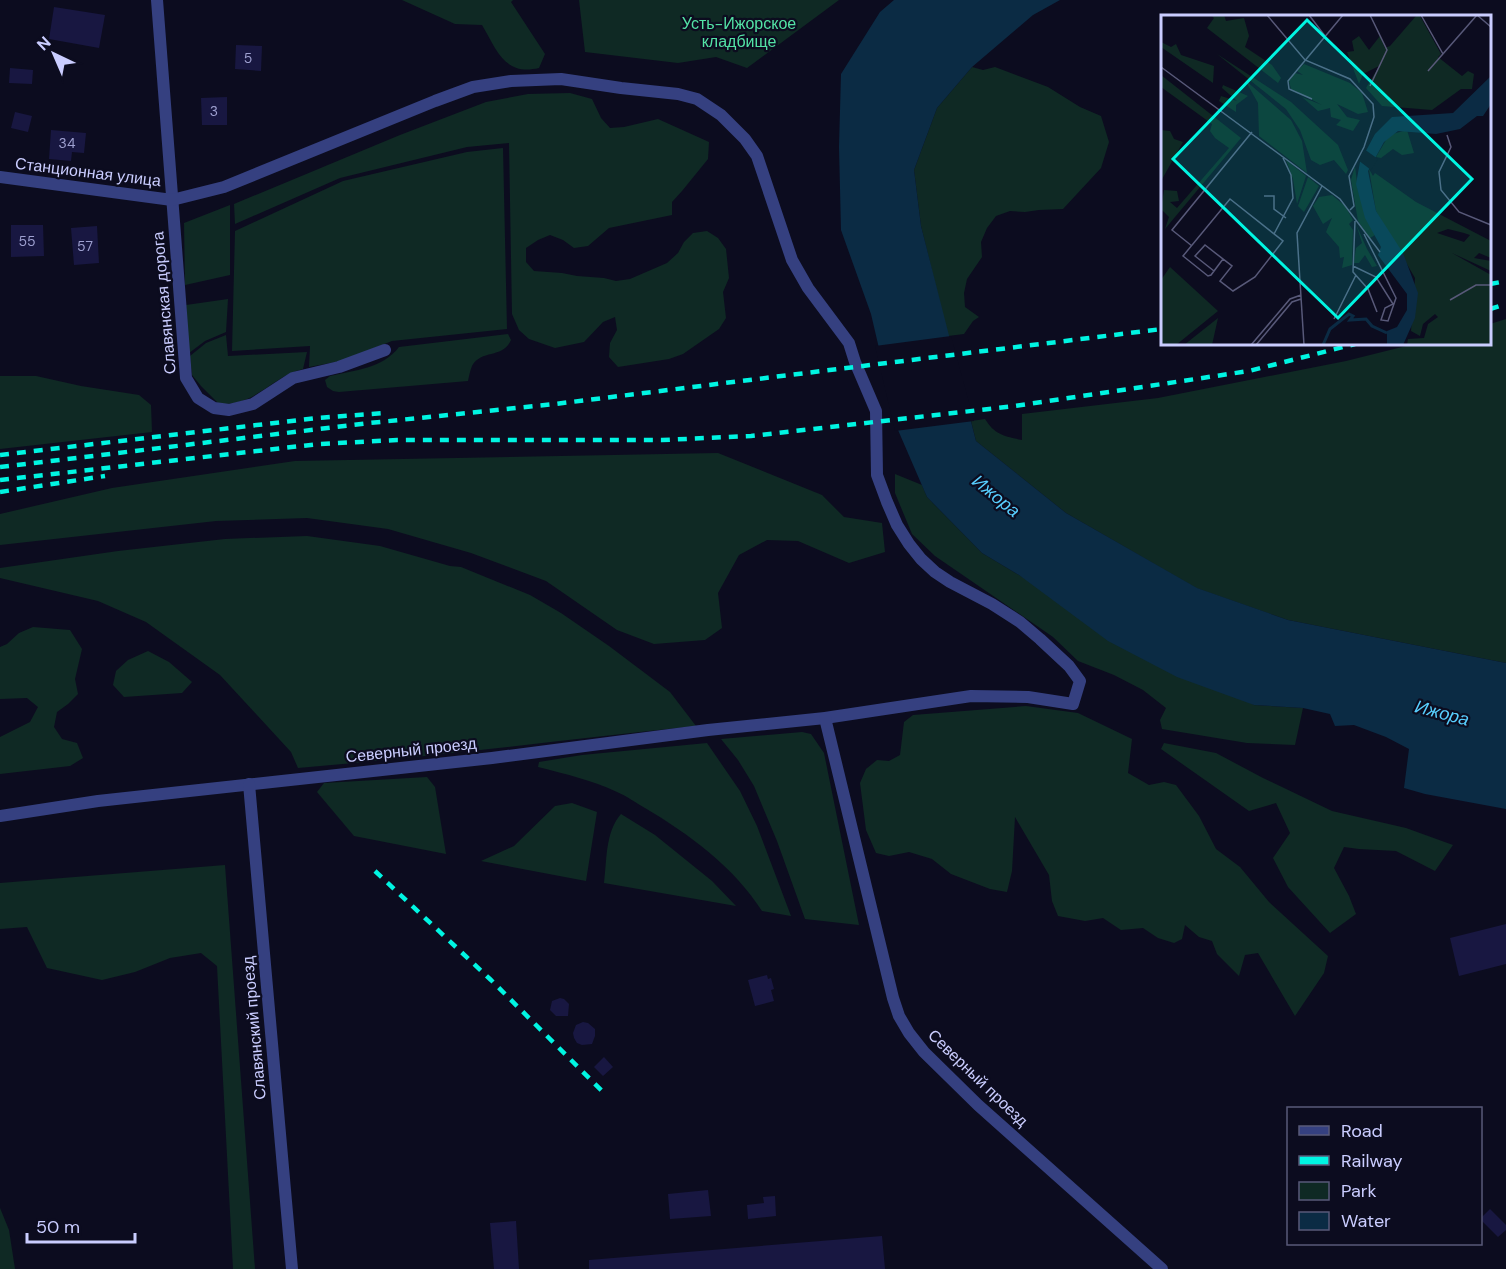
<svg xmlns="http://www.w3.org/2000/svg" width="1506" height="1269" viewBox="0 0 1506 1269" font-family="'DM Sans',sans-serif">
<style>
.green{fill:#0f2924}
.water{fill:#0b2b44}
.pier{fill:#0c0c1f}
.building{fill:#181741}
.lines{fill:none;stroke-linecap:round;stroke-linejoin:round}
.street{stroke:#354080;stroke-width:12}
.rail{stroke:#00f5e2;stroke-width:4.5;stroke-dasharray:9 8;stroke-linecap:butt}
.labels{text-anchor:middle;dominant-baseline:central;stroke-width:4.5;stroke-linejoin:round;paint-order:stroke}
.number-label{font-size:14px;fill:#9ea0d0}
.park-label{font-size:16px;fill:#53e2a5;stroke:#0c0c1f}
.street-label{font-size:16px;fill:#cacdff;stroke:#0c0c1f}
.water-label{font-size:18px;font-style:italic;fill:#58cfff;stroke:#0c0c1f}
.inset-river{fill:none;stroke:#0b2b44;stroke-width:3}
.inset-road{fill:none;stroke:#585979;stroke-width:1.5}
.view{fill:#00f5e2;fill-opacity:0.15;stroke:#00f5e2;stroke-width:3}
.inset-edge{fill:none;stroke:#cacdff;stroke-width:3}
</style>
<rect width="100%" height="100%" fill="#0c0c1f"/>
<g class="green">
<path d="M402 0H513L511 2 545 54 539 68C504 76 497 50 482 25L455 24Z"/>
<path d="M579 0H839L747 68 716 57 678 63 585 52Z"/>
<path d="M972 67 983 70 995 67 1048 87 1080 107 1101 116 1109 142 1101 168 1063 209 1039 210 1025 212 1010 211 996 216 987 228 981 242 982 257 967 279 964 293 965 307 979 317 973 321 964 334 948 336 921 226 914 170 937 108Z"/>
<path d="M570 93 592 99 601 118 610 128 624 127 658 119 709 142 708 159 682 191 672 202V215L609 228 588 246 574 248 563 240 550 235 538 240 526 248V262L534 271 562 273 577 276 604 278 616 281 630 279 667 263 678 253 684 242 693 233 707 231 718 238 726 249 729 278 723 292 726 318 719 329 683 354 669 359 618 367 609 357 610 343 617 330 615 317 603 322 584 342 555 348 529 339 519 330 512 314 509 143 467 147 340 178 235 224 234 204 400 135 486 102 528 94Z"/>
<path d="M503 148 507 329 392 341 341 361 309 367 310 346 232 351 235 231 343 181 467 152Z"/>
<path d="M230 205V275L185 285 184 223Z"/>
<path d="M228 299 226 332 205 341 189 353 186 305Z"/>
<path d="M1506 319V663L1288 620 1196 588 1066 513 976 441 971 421 985 419C995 435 1004 436 1022 440V414L1158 398 1346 361 1414 344H1490V324Z"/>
<path d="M508 334 511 340C503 359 482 349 472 366 470 371 469 376 468 381L339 392 333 391 327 387 325 380 330 376C355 370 382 369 399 347Z"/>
<path d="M226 335 228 356 307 352 303 369C278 375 260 397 238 402 232 404 225 404 219 404L201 386 192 375 190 356 206 343Z"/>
<path d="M0 376H36L81 386 139 395 151 405 152 432 0 449Z"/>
<path d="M718 453 822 495 844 517 882 523 885 552 849 563 798 541 767 540 739 555 718 593 722 628 705 640 654 644 617 630 546 581 471 553 388 529 307 518 216 521 0 545V514L112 488 295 461Z"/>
<path d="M895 474 922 485 927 497 982 553 1019 575 1254 705 1303 708 1295 745 1247 743 1162 729 1160 720 1166 708 1143 690 1114 675 1078 661 1053 637 935 556 912 534 895 493Z"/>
<path d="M307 536 380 546 450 566 461 567 530 595 561 613 609 646 670 692 696 726C563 740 431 757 298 768L291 752 220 675 146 622 98 601 0 578V568L118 551 225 539Z"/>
<path d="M33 627 70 630 82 649 75 679 78 694 68 704 57 712 54 727 62 739 77 743 83 758 70 766 0 774V737L30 722 38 707 27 698 0 699V647L7 644 19 633Z"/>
<path d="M148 651 169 662 192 682 182 693 124 697 113 685 116 671 128 660Z"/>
<path d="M1026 706 1078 713 1132 739 1128 773 1149 785 1164 782 1176 785 1199 816 1216 849 1240 867 1269 902 1328 956 1324 973 1295 1016 1258 953 1245 955 1239 976 1217 954 1212 941 1199 937 1185 925 1182 939 1174 943 1158 938 1143 928 1121 930 1103 918 1085 921 1058 916 1052 901 1049 875 1015 817 1012 871 1007 892 990 889 951 874 932 859 909 852 889 856 876 853 866 830 860 783 866 769 877 760 889 761 900 755 904 722 913 715Z"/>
<path d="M802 732 811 734 824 753 859 925 805 919 777 841 754 786 738 760 721 739Z"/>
<path d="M707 743 740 791 757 826 791 916 762 911C734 867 689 834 645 808 636 803 627 796 617 792 592 780 565 774 538 767L539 762 582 755Z"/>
<path d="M1164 743 1216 753 1263 778 1332 811 1406 828 1453 845 1435 871 1396 851 1359 849 1344 847 1334 868 1349 896 1356 914 1330 933 1288 887 1273 858 1290 833 1276 803 1249 811 1161 749Z"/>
<path d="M427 777 435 787 446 854 354 836 317 792 324 783Z"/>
<path d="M572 803 597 812 586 881 481 861 514 846 555 806Z"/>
<path d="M621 814 655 835 712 881 736 906 604 883C607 861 605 832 621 814Z"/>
<path d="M225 865 255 1269H233L217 966 201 953 170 958 135 972 102 980 47 968 27 927 0 929V883Z"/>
<path d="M0 1208 9 1230 15 1269H0Z"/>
</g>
<path class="water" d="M894 0H1060L1033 15 972 67 937 108 914 170 921 226 976 441 1066 513 1197 588 1288 620 1506 663V809L1425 794 1404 788 1409 749 1386 737 1354 725 1335 726 1330 714 1303 708 1254 705 1177 677 1108 641 1019 575 982 553 927 497 898 430 871 314 841 230 839 147 841 74 880 12Z"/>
<path class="pier" d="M951 336 974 421 895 431 875 346Z"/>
<g class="building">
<path d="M54 7 105 15 99 48 49 39Z"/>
<path d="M236 45 262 46 261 71 235 69Z"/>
<path d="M10 68 33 70 32 84 9 83Z"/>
<path d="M227 97V125H202L201 98Z"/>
<path d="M15 112 32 116 28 132 11 128Z"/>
<path d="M51 130 86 133 84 153 72 152 71 161 49 159Z"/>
<path d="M11 225H43L44 256 11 257Z"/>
<path d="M97 226 99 263 74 265 71 228Z"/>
<path d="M1506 924V964L1459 976 1450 938Z"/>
<path d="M767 975 768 979 771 978 774 989 771 990 774 1001 755 1006 748 980Z"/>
<path d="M560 998 564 999 569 1004 568 1016H556L550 1010 552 1001Z"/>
<path d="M583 1022 588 1023 595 1029V1036L592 1044 582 1045 577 1043 574 1038 573 1033 576 1025Z"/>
<path d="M604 1057 613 1067 603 1076 594 1067Z"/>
<path d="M708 1190 711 1216 670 1219 668 1194Z"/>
<path d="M775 1196 776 1216 748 1219 747 1205 764 1203 763 1197Z"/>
<path d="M1490 1209 1506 1225V1230L1498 1237 1480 1219Z"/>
<path d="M516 1221 519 1269H494L490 1223Z"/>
<path d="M882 1236 885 1269H589V1260Z"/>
</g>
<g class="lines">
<g class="street">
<path d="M157 0 186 378 198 398 214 408 229 410 253 404 293 378 339 367 385 350"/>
<path d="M0 177 172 200 224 187 435 101 473 87 511 81 561 79 621 88 678 94 697 99 721 115 745 139 757 156 792 260 808 288 849 343 855 362 876 411 877 475 887 502 897 525 909 544 921 559 935 572 950 582 992 604 1020 622 1040 639 1069 666 1080 681 1073 704 1028 697 971 696 825 718 708 730 492 758 98 801 0 816"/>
<path d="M825 718 893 998 899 1016 909 1033 924 1052 978 1105 1162 1269"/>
<path d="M249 784 292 1269"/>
</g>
<g class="rail">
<path d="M1490 284 1506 281"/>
<path d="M1490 309 1506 304"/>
<path d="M0 455 317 418 384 413"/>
<path d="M0 467 370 423 555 404 1162 329"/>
<path d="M0 480 319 444 397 440H662L751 436 1015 406 1249 371 1355 344"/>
<path d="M0 492 105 476"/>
<path d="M375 871 491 980 603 1092"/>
</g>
</g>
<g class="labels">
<g class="number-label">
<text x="248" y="58">5</text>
<text x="214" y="111">3</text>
<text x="67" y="143">34</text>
<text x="27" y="241">55</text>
<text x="85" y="246">57</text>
</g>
<g class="park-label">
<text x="739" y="23">Усть-Ижорское<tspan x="739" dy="18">кладбище</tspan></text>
</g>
<g class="street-label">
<text transform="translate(88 172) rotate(7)">Станционная улица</text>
<text transform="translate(164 303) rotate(-95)">Славянская дорога</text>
<text transform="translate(411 750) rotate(-6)">Северный проезд</text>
<text transform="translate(254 1028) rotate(-95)">Славянский проезд</text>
<text transform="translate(978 1078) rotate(44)">Северный проезд</text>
</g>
<g class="water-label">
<text transform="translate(996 496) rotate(39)">Ижора</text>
<text transform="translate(1442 713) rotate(15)">Ижора</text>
</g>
</g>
<g transform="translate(1161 15)">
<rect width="330" height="330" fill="#0c0c1f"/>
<path d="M50 0H63L65 6 83 3 88 21 84 32 111 50 120 63 117 68 46 13 53 3ZM255 1H259L280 39 277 42 301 61 307 56 313 59 311 74H300L271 95 221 91 205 73 218 51 202 59 198 69 186 37 193 36 191 26 198 21 208 35 219 21 224 33 229 31ZM0 27 10 32 15 29 20 40 53 51 52 68 0 32ZM56 39 130 87 177 130 187 155 185 159 173 145 159 150 150 145 139 115 125 94ZM143 49 189 68 201 78 207 97 197 99 176 89 186 102 199 105 192 116 175 110 180 105 170 102 169 93 157 96 141 82 161 90 130 74 128 66 134 58 142 60 136 56ZM0 60 80 123 4 214 8 202 0 194 3 175 16 176 18 186 9 187 16 193 68 133 54 123 49 116 51 109 0 72ZM84 65 130 105 141 126 146 158 98 121 97 88ZM62 70 87 81 75 90V97L58 86 60 81 76 86 61 73ZM0 115 9 116 13 124 22 127 0 166ZM246 115 253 138 241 140 232 134 220 143 215 142 228 120ZM125 145 145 161 136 189 132 164ZM194 151 197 176 214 220 209 223 197 206 190 165ZM208 154 212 161 214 158 255 187 330 226V243L318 238 313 243 330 246V256L291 238 330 260V330H246L247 324 263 323 267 309 277 302 274 299 262 309 259 321 250 316 254 263 215 196ZM287 214 303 218 309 220 303 227 276 218ZM147 162 158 171 143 197 137 191ZM171 180 184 191 192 205 188 209 192 215 191 250 181 253 183 242 179 243 178 232 165 217 171 203 162 209 152 191 158 182ZM195 209 206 234 216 251 211 252 204 240 198 248H193L195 233 201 228ZM9 252 57 296 15 330H0V265ZM57 303 51 330H23Z" fill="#0f2924" fill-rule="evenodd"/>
<path d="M330 61V89L322 101H316L299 114 275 119 237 116 223 127 207 156 215 196 242 238 257 278 254 303 242 330H226V316L236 312 246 295V279L217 240 220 232 204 203 195 169 199 147 214 119 231 102 292 98Z" fill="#0b2b44"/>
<path d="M203 134 217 144 210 155 197 145Z" fill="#0c0c1f"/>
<path class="inset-river" d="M162 330 169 314 188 299 192 301 189 305 205 304 211 311 226 318"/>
<path class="inset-road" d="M106 0 144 45 189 64 212 89 213 102 203 132 188 161 193 191 189 195M148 0 164 21M260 0 282 39M316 0 330 12M0 52 179 184 219 237M267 56 316 0M209 71 226 35 209 0M151 84 128 74 127 66 182 0M286 120 290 132 278 157 280 175 298 197 330 210M103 181H113V194L125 203M194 206 192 257 207 274 216 297M113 219 132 183 130 160 122 143M31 231 11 215 91 117M192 251 215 262 232 289 224 293 220 305 227 306 235 283 203 219M53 256 34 241 44 230 71 251 59 266 72 276 94 262 122 226 69 184 22 241 47 261 50 260 62 244M289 285 315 270H330M173 304 195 260M90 330 129 284 140 280M95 330 131 287 140 284M143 330 136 218 161 171"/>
<path class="view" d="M146 5 311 164 177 303 12 144Z"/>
<rect width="330" height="330" class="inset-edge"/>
</g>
<rect x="1287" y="1107" width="195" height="138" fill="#0c0c1f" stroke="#585979" stroke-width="1.5"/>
<rect x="1299" y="1126" width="30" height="9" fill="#354080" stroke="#585979" stroke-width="1.5"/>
<text x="1341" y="1137" font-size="18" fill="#cacdff">Road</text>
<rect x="1299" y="1156" width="30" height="9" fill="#00f5e2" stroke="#585979" stroke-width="1.5"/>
<text x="1341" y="1167" font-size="18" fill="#cacdff">Railway</text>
<rect x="1299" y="1182" width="30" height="18" fill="#0f2924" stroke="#585979" stroke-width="1.5"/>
<text x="1341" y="1197" font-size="18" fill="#cacdff">Park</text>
<rect x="1299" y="1212" width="30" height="18" fill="#0b2b44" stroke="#585979" stroke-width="1.5"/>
<text x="1341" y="1227" font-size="18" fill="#cacdff">Water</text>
<g transform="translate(54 54) rotate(316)" stroke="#0c0c1f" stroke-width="4.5" paint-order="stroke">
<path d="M0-4.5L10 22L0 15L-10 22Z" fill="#cacdff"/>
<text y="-9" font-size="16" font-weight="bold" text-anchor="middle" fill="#cacdff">N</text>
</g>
<path d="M27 1233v9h108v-9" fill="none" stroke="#cacdff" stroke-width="3"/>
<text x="36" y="1233" font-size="18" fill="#cacdff" stroke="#0c0c1f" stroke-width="4.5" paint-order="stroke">50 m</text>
</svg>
